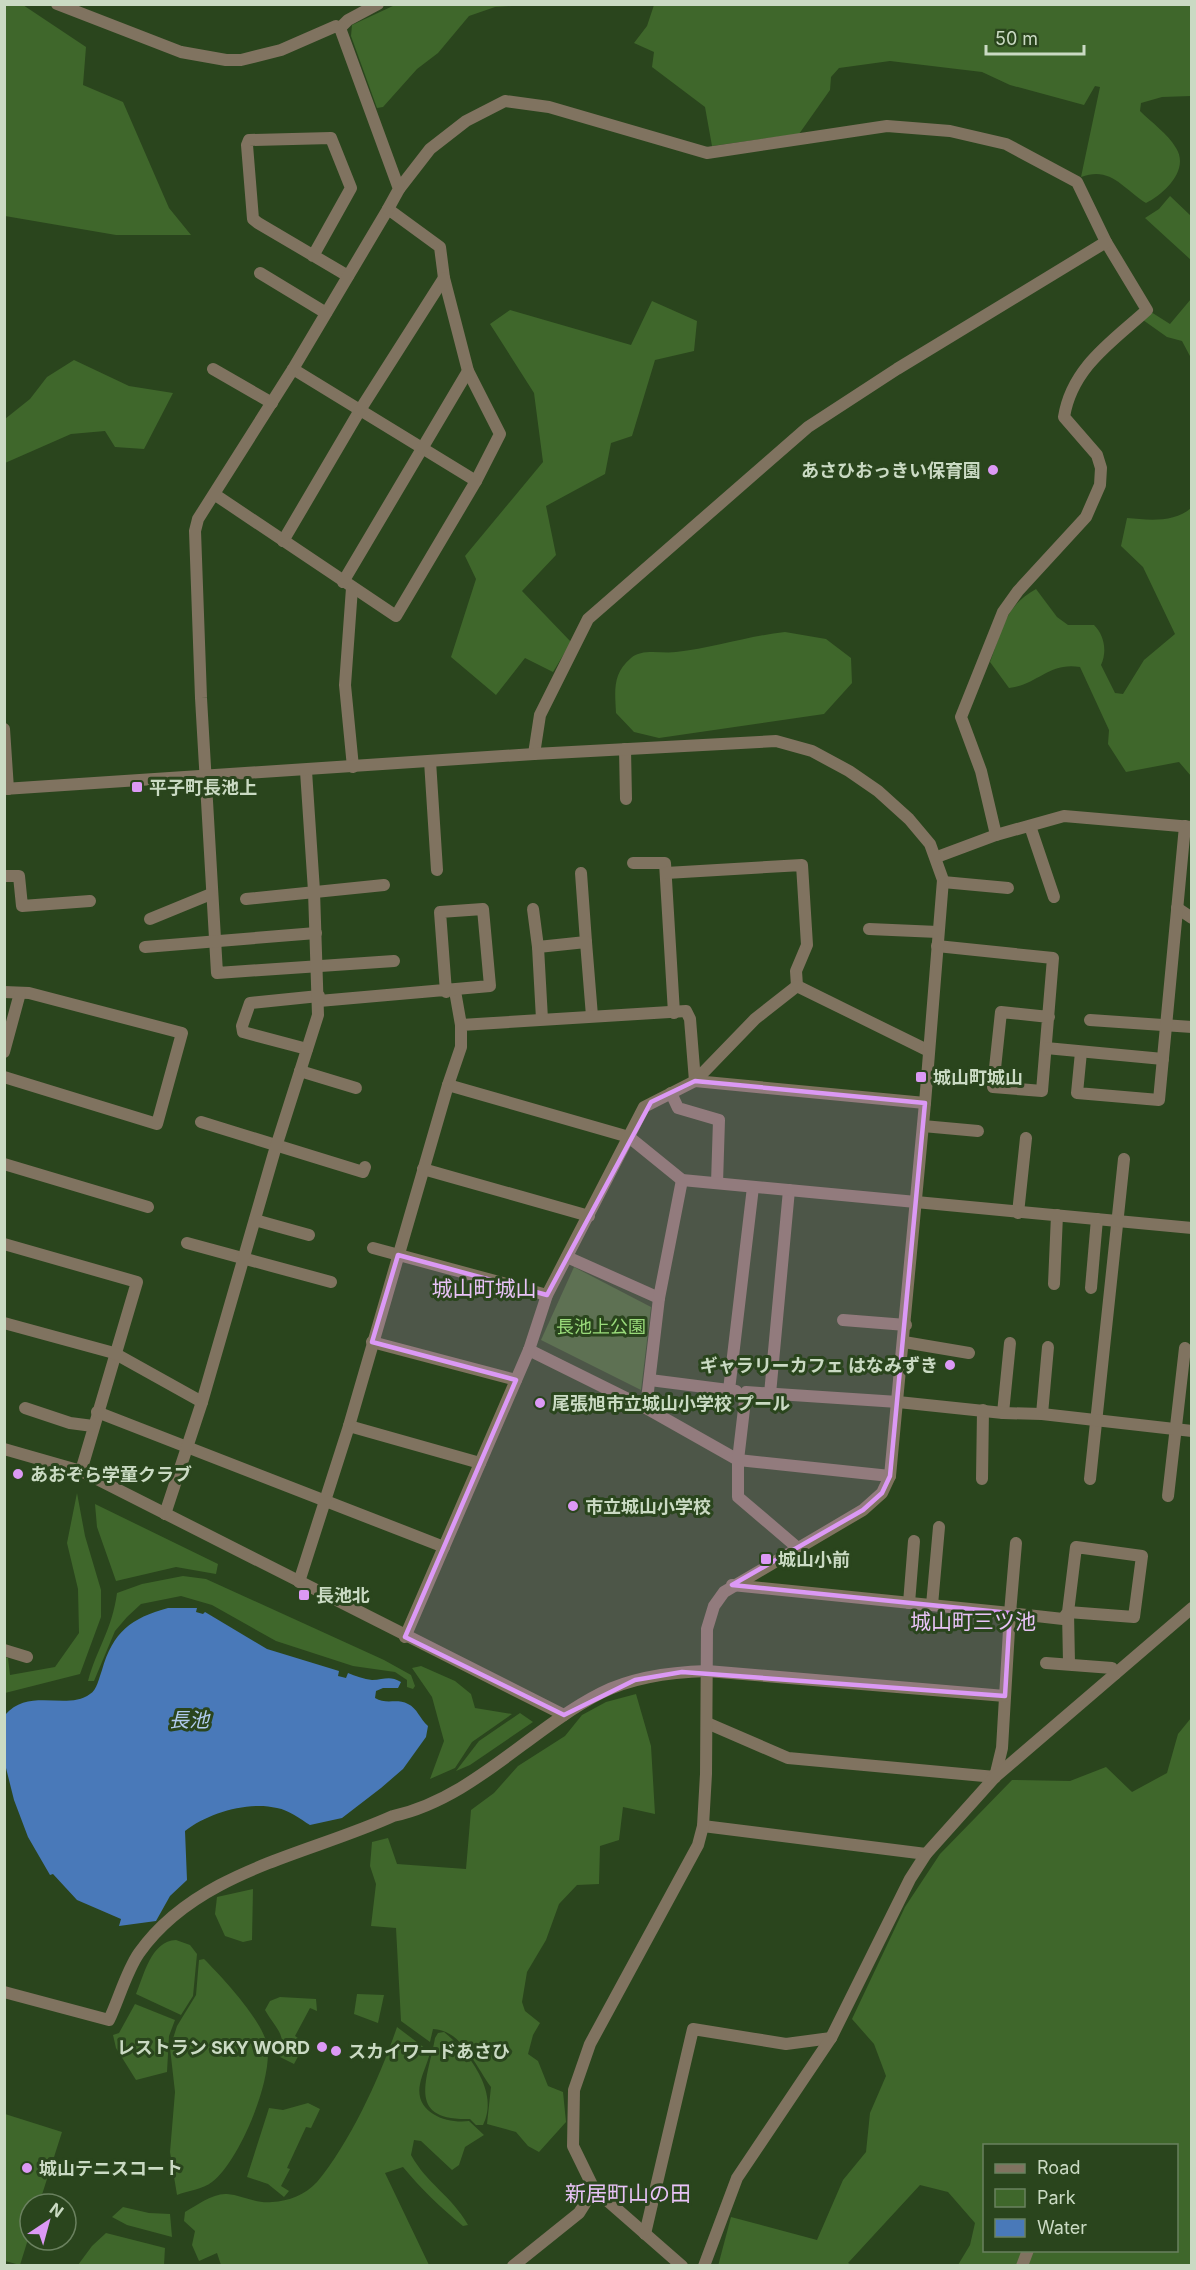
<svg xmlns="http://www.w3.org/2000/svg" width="1196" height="2270" viewBox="0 0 1196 2270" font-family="Inter,'Noto Sans JP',sans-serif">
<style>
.green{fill:#3f672b;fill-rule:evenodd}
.water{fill:#4979b9}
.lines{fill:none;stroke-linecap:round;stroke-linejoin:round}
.minor{stroke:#807360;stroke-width:12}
.tertiary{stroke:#807360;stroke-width:12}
.marked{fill:#dc99f5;fill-opacity:0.2;stroke:#dc99f5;stroke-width:4.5;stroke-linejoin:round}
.poi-dot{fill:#dc99f5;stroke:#2a451d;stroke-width:2}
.labels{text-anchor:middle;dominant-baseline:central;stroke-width:6;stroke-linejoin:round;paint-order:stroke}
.poi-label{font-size:18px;font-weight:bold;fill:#cadac3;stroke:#2a451d;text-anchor:start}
.park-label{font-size:18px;fill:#99da7a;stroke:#2a451d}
.water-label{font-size:20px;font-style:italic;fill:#b1cbee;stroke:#2a451d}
.quarter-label{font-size:21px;fill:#e8c3f7;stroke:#2a451d}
</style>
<rect width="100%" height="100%" fill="#2a451d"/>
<g class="green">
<path d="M5 4 23 5 86 47 83 85 123 102 169 208 191 235H116L5 216Z"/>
<path d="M395 5V4L528 5 495 7 469 16 438 53 417 69 383 107 377 108 351 36 352 25Z"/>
<path d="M654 5H1191V96L1162 97 1141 103 1140 111C1151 122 1168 134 1176 148 1190 170 1164 194 1146 203 1122 188 1111 166 1081 177L1100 87 1095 86 1084 105 1010 85 982 72 890 61 839 68 831 77 830 90 799 134 712 146 705 107 652 67 654 52 634 43 647 26Z"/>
<path d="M1170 196 1191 216V260L1145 218 1159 209Z"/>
<path d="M1191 299V358L1182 341 1167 337 1143 320 1151 312 1170 324Z"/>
<path d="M652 301 697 321 694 351 655 360 632 436 611 443 605 474 546 506 556 555 522 591 571 642 553 672 525 658 496 695 451 657 476 579 465 556 543 462 534 393 490 324 510 310 631 345Z"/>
<path d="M74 360 129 386 173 393 144 449 115 447 105 431 71 434 5 463V419L30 399 47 377Z"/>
<path d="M1191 508V776L1179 762 1126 772 1108 744 1109 730 1080 667C1048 662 1038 685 1009 688L990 662C1003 629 1004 607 1036 589L1057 617 1068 625H1094C1105 636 1107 652 1101 665L1115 693 1123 694 1144 660 1175 634 1143 567 1121 546 1127 518C1148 520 1174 523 1191 508Z"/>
<path d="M785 632 826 639 851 658 852 683 824 714 659 738 634 732 616 713C615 691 612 674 631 658 642 648 662 654 676 652 713 648 748 636 785 632Z"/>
<path d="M574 1267 651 1307 641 1390 541 1340Z"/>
<path d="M77 1493 85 1536 101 1590V1617L80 1674 5 1693V1657L8 1658 10 1675 55 1667 79 1633 78 1589 67 1543Z"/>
<path d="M95 1504 218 1564 216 1574 176 1567 116 1581 97 1527Z"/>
<path d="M183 1576 206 1579 384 1660 411 1675 415 1686 413 1689 407 1687V1680L395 1672 353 1666 276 1641 212 1605 181 1596 141 1604 127 1617 115 1631 94 1681H88C97 1648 112 1630 117 1593L142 1584Z"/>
<path d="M421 1666 455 1681 471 1694 475 1708 512 1714 472 1742 455 1768 430 1779 444 1741 432 1697 412 1668Z"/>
<path d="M636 1694 651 1746 655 1814 623 1807 619 1840 600 1846 599 1884 577 1885 559 1904 546 1940 527 1972 522 2002 525 2011 540 2023 533 2035 528 2054 538 2061 548 2086 563 2092 566 2122 539 2152 528 2146 516 2132 487 2124 491 2087C476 2067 462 2030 433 2029L430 2042 401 2021 396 1928 371 1926 376 1884 370 1866 372 1842 388 1838 397 1864 466 1869 471 1810 494 1793 518 1766 565 1736 582 1715 606 1702Z"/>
<path d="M520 1713 533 1722 470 1765 456 1771 479 1741Z"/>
<path d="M1191 1718V2265H958L970 2245 975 2223 948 2192 920 2185 848 2263 852 2265 718 2266 731 2217 817 2240 843 2180 866 2152 870 2113 886 2076 874 2044 852 2019 905 1907 940 1854 1012 1780 1070 1781 1106 1767 1132 1792 1167 1773 1178 1734ZM984 2146H1176V2250H984Z"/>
<path d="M253 1889 252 1940 243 1942 225 1936 215 1914 217 1897Z"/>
<path d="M176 1940 190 1945 197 1954 193 1996 181 2015 136 1994C144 1975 151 1941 176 1940Z"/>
<path d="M204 1959C222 1977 261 2019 267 2044 274 2078 239 2162 212 2182 203 2189 187 2191 177 2195L170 2152 175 2092 170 2048 177 2026 196 1995 199 1960Z"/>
<path d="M357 1994 384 1995 378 2023 354 2014Z"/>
<path d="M280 1997 316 1999 317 2011 310 2008 295 2036 305 2043 294 2064 280 2057C287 2034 276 2029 265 2010L270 2001Z"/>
<path d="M135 2004 175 2020 169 2036 167 2072 136 2080 116 2048 113 2035 119 2033Z"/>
<path d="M397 2027 430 2052C428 2063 422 2073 420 2084 414 2113 447 2124 469 2121L484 2135 465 2147 459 2165 452 2170 421 2141 414 2140 411 2155C427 2184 451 2195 468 2225L463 2226C441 2208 421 2189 403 2167L385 2173 429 2265H221L217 2253 199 2261 192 2245 195 2231 184 2221 185 2212C197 2205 213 2193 227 2194 242 2195 256 2204 272 2202 289 2201 305 2195 317 2182 350 2143 381 2075 397 2027Z"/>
<path d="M444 2032C469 2052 500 2093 483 2125H476L470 2119C405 2121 428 2079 435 2038L438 2033Z"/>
<path d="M308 2103 320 2109 311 2128 306 2127 287 2168 290 2169 281 2186 289 2191 284 2197 268 2184 247 2177 269 2108 283 2110Z"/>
<path d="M5 2114 62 2132 39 2204H30V2233L20 2265 5 2261Z"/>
<path d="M123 2207 149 2213 170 2214 172 2237 127 2225 112 2217Z"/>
<path d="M106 2233 165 2248 164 2265H78L92 2246Z"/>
</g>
<path class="water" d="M168 1608H197L196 1612 203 1614 205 1612 267 1649 339 1671 338 1676 346 1678 348 1673C355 1676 364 1679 372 1680 384 1680 389 1675 401 1682L398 1688H383L376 1691 375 1698C386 1705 397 1698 408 1704 417 1708 420 1719 428 1726L426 1737 403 1769 381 1788 342 1818 310 1825C300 1819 289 1810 277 1808 248 1801 208 1813 185 1831L187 1880 170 1896 156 1921 119 1926 121 1919 77 1900 53 1874 50 1875 28 1837 14 1800 5 1764V1715C29 1687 67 1711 90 1694 97 1690 99 1678 102 1670 113 1632 131 1618 168 1608Z"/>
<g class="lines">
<g class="minor">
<path d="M340 28 348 20 378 4"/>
<path d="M399 189 430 149 466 121 505 101 549 107 707 153 887 126 950 131 1006 144 1077 182 1106 242 1147 310C1113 341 1072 367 1064 417L1097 455 1101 468 1100 485 1086 517 1018 591 1003 612 961 717 981 771 996 835"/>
<path d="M313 256 351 188 331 138 249 140 247 145 253 219 258 223 348 276"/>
<path d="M260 273 326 313"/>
<path d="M213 369 272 403"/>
<path d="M293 369 476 481"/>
<path d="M214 494 396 616 476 481 500 434 468 371 444 278 440 247 388 209 293 369 198 519 195 531 201 698 217 973 394 961"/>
<path d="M283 541 360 410 444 278"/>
<path d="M343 582 468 371"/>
<path d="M352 588 345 685 353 767"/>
<path d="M4 729 8 789"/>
<path d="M625 749 626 799"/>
<path d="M534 754 540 715 588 619 808 427 897 369 1106 242"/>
<path d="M430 761 437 870"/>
<path d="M1030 826 1054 897"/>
<path d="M937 857 996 835 1064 816 1192 827"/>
<path d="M633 863H665L674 1013"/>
<path d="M581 873 586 942"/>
<path d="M666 873 802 865 807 945 796 971 797 986"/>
<path d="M4 876H19L22 906 90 901"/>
<path d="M943 882 1008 888"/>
<path d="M246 899 384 885"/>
<path d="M1177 908 1192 918"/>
<path d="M533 909 538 947"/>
<path d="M150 919 211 894"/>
<path d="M869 929 938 932"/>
<path d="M937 946 1053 958 1042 1091 993 1087 1001 1012 1049 1017"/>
<path d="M145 947 316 933"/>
<path d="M797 986 929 1051"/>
<path d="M455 991 461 1025"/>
<path d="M4 992 29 993 182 1033 157 1124 4 1077"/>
<path d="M319 1001 490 986 483 909 440 912 446 992"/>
<path d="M542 1019 538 947 586 942 592 1016"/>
<path d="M1090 1020 1192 1027"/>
<path d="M1046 1048 1163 1059"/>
<path d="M307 1049 243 1032 242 1026 250 1003 319 996"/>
<path d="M4 1052 20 993"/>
<path d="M1081 1052 1077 1093 1159 1100 1185 826"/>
<path d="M300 1071 356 1088"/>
<path d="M695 1081 925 1103"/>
<path d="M448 1085 461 1047V1025L686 1011 690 1019 695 1081"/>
<path d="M671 1093 678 1108 719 1120 717 1183"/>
<path d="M201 1122 363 1172 365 1167"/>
<path d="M923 1126 978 1131"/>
<path d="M4 1164 148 1207"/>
<path d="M423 1169 589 1216"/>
<path d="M1018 1213 1026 1138"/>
<path d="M255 1220 309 1235"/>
<path d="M187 1243 331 1282"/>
<path d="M4 1244 137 1282 81 1471"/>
<path d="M373 1248 547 1295"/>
<path d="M567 1257 659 1298"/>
<path d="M1054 1284 1057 1215"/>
<path d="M1091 1288 1097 1219"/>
<path d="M843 1320 906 1325"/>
<path d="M4 1323 114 1353 202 1402"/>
<path d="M372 1342 516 1380"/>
<path d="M904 1342 969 1353"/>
<path d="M529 1350 646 1408 738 1460 890 1476"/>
<path d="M650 1380 736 1391"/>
<path d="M729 1390 753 1187"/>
<path d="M770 1394 789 1190"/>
<path d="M25 1408 70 1423 93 1426"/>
<path d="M646 1408 659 1298 682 1180"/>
<path d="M97 1412 444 1547"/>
<path d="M1003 1413 1010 1343"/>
<path d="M1042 1414 1048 1347"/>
<path d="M349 1426 480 1463"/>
<path d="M4 1449 81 1471 564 1715"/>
<path d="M982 1479 983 1410"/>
<path d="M1090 1479 1124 1159"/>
<path d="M1168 1496 1185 1348"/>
<path d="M165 1514 202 1402 274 1153 318 1015 314 891 306 771"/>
<path d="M1016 1543 1010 1613 1063 1619 1068 1612 1134 1617 1142 1556 1076 1547 1068 1612 1069 1663"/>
<path d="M799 1549 738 1497V1460L746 1392 898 1402 1003 1413 1042 1414 1192 1431"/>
<path d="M299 1582 349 1426 448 1085 629 1137 682 1180 1192 1228"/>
<path d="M909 1603 914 1541"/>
<path d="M932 1605 939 1527"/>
<path d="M405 1637 529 1350 547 1295 644 1107 695 1081 755 1019 797 986"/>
<path d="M4 1650 27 1657"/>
<path d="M1046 1663 1112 1668 1115 1674"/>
<path d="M707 1723 788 1758 995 1777 1002 1748 1010 1613 732 1585"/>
<path d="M703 1826 926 1854"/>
<path d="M4 1992 109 2020C119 1999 126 1972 139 1953 197 1871 307 1855 393 1816 472 1799 530 1729 601 1693 633 1677 672 1672 707 1671L1005 1696"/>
<path d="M645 2234 693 2029 786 2044 831 2038"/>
<path d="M513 2266 579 2213 594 2189"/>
<path d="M1022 2266 1028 2250"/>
</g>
<g class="tertiary">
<path d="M57 4 181 52 226 60H241L281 50 336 26 340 28 399 189 388 209"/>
<path d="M4 789 534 754 776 741 812 751 849 771 878 791 909 819 930 844 943 880 925 1103 890 1476 882 1493 863 1510 724 1592 714 1606 707 1629 706 1774 703 1826 698 1845 590 2044 574 2090 573 2146 594 2189 682 2266"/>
<path d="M704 2266 737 2178 831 2038 910 1879 926 1854 995 1777 1192 1608"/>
</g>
</g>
<path class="marked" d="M695 1081 925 1103 890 1476 882 1493 863 1510 732 1585 1010 1613 1005 1696 682 1672 635 1680 564 1715 405 1637 516 1380 372 1342 398 1255 547 1295 651 1102Z"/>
<g class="poi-dot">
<circle cx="993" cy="470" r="6"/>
<rect x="131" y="781" width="12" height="12" rx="3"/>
<rect x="915" y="1071" width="12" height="12" rx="3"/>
<circle cx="950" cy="1365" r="6"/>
<circle cx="540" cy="1403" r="6"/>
<circle cx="18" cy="1474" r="6"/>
<circle cx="573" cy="1506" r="6"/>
<rect x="760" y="1553" width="12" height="12" rx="3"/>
<rect x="298" y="1589" width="12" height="12" rx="3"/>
<circle cx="322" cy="2047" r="6"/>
<circle cx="336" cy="2051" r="6"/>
<circle cx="27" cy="2168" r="6"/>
</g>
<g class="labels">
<g class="poi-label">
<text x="981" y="470" text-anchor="end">あさひおっきい保育園</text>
<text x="149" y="787">平子町長池上</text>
<text x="933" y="1077">城山町城山</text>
<text x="938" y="1365" text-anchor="end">ギャラリーカフェ はなみずき</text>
<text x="552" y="1403">尾張旭市立城山小学校 プール</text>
<text x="30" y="1474">あおぞら学童クラブ</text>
<text x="585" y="1506">市立城山小学校</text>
<text x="778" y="1559">城山小前</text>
<text x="316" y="1595">長池北</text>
<text x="310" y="2047" text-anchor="end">レストラン SKY WORD</text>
<text x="348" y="2051">スカイワードあさひ</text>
<text x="39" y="2168">城山テニスコート</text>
</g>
<g class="park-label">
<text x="601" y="1326">長池上公園</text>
</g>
<g class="water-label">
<text x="189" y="1720">長池</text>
</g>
<g class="quarter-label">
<text x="484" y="1288">城山町城山</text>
<text x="973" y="1621">城山町三ツ池</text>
<text x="628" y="2193">新居町山の田</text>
</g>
</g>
<rect width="1196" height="2270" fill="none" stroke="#cadac3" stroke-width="12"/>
<rect x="983" y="2144" width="195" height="108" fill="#2a451d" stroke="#6a815f" stroke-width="1.5"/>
<rect x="995" y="2164" width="30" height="9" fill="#807360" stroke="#6a815f" stroke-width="1.5"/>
<text x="1037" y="2174" font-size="18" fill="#cadac3">Road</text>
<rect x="995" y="2189" width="30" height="18" fill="#3f672b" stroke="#6a815f" stroke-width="1.5"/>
<text x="1037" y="2204" font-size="18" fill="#cadac3">Park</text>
<rect x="995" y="2219" width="30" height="18" fill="#4979b9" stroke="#6a815f" stroke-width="1.5"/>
<text x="1037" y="2234" font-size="18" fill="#cadac3">Water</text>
<g transform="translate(48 2222) rotate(36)"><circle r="28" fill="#2a451d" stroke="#6a815f" stroke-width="1.5"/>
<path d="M0-4.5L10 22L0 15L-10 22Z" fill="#dc99f5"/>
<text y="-9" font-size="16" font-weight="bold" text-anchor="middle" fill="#cadac3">N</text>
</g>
<path d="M986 45v9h98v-9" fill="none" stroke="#cadac3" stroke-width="3"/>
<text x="995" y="45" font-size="18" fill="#cadac3" stroke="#2a451d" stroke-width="4.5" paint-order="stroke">50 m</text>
</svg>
